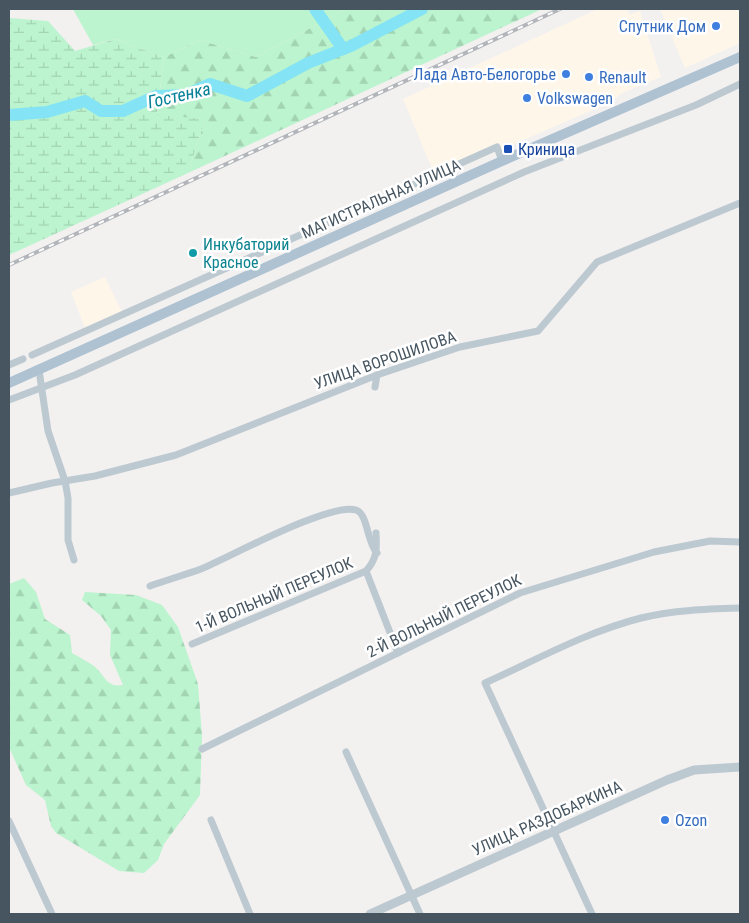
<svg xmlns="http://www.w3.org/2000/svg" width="749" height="923" viewBox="0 0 749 923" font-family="'Roboto Condensed',sans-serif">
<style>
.commercial{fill:#fef7e9}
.forest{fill:url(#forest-firs)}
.wetland{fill:url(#wetland-marsh)}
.garden{fill:#bbf4ce}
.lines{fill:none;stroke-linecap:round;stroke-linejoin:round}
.river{stroke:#84e4f5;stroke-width:12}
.minor{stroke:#bdc9d1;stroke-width:7}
.tertiary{stroke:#bdc9d1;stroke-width:9}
.primary{stroke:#aec2d2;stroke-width:10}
.rail-casing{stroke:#b2b6bb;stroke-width:4}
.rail{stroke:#fff;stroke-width:2;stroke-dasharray:5.5;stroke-linecap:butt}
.shop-dot{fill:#3f7fe0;stroke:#fff;stroke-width:2}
.transit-dot{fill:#1a4fb4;stroke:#fff;stroke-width:2}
.culture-dot{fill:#0f9aa8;stroke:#fff;stroke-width:2}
.labels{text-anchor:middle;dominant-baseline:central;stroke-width:5;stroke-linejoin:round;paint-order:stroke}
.shop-label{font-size:16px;fill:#366cbe;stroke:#fff;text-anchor:start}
.transit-label{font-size:16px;fill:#164399;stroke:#fff;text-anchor:start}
.street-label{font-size:16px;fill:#465560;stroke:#fff}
.culture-label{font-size:16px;fill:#0d838f;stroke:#fff;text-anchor:start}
.water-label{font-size:18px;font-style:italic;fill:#038197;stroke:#fff}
</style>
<defs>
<pattern id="forest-firs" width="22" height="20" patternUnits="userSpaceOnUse" patternTransform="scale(1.25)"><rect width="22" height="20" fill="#bbf4ce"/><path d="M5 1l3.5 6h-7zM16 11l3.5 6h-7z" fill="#a2d3b3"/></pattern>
<pattern id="wetland-marsh" width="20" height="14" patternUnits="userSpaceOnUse" patternTransform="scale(1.25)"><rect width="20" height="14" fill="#bbf4ce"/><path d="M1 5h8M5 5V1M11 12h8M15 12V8" fill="none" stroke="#a2d3b3"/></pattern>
</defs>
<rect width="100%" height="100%" fill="#f3f0f0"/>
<g class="commercial">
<path d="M598 9H627L630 15 640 11 661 77 622 93 611 102 436 178 403 99Z"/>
<path d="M660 9H740V43L685 68Z"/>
<path d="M105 277 122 312 85 328 71 292Z"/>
</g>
<g class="forest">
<path d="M346 9H542L188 173 205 119 157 116 164 57 200 40 256 57Z"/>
<path d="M24 578 36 592 45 619 70 635 72 653C79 657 87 661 94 666 105 675 106 688 123 685L110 655 111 630 101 616 82 600 85 592 136 595 162 605 178 627 198 684 202 735 200 795 164 844 158 860 144 873 119 871 56 833 51 826 45 800 26 785 9 747V584Z"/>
</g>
<path class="wetland" d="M9 18 48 21 75 51 115 39 164 57 157 115 205 119 188 173 9 255Z"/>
<path class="garden" d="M73 9H346L256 57 200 40 164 57 115 39 93 45Z"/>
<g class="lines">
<g class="river">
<path d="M315 9 343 49"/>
<path d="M9 115 47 112 85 101 101 111H123L156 96 186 95 210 84 247 96 308 63 351 46 422 9"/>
</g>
<g class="minor">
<path d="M32 355 497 147 502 161"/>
<path d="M9 365 23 359"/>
<path d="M39 370 48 431 65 481 68 498V540L74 560"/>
<path d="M375 387 377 375"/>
<path d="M9 400 75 375 524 172 696 105 740 84"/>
<path d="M9 493 52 483 95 476 176 455 377 375 460 347 538 331 597 262 740 203"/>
<path d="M376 533C377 549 377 559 366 571L398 653"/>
<path d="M150 586C167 580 184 575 201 569 230 557 330 502 356 510 368 514 367 543 377 553"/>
<path d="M192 644 366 571"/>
<path d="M202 749 520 593 654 552 710 541 740 542"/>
<path d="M346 752 420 914"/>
<path d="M211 820 250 914"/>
<path d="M9 821 52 914"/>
<path d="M592 914 485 683C536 660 586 632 641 618 673 610 707 609 740 608"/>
</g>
<path class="tertiary" d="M370 914 667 780 694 770 740 767"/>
<path class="primary" d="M9 383 502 161 740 57"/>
<g class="rail-casing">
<path id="rail" d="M9 265 560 9"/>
</g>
<use href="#rail" class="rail"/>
</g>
<g class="shop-dot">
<circle cx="716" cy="26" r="5"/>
<circle cx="566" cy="74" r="5"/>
<circle cx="589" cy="77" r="5"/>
<circle cx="527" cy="98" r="5"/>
<circle cx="665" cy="820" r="5"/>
</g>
<rect class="transit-dot" x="503" y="144" width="10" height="10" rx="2.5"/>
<circle class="culture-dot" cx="193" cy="253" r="5"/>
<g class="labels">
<g class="shop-label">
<text x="706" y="26" text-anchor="end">Спутник Дом</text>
<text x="556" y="74" text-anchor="end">Лада Авто-Белогорье</text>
<text x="599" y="77">Renault</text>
<text x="537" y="98">Volkswagen</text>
<text x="675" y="820">Ozon</text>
</g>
<g class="transit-label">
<text x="518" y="149">Криница</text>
</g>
<g class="street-label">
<text transform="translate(381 199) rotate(-24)">МАГИСТРАЛЬНАЯ УЛИЦА</text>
<text transform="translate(385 360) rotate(-19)">УЛИЦА ВОРОШИЛОВА</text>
<text transform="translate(274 595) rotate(-23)">1-Й ВОЛЬНЫЙ ПЕРЕУЛОК</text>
<text transform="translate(444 616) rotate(-26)">2-Й ВОЛЬНЫЙ ПЕРЕУЛОК</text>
<text transform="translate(547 818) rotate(-24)">УЛИЦА РАЗДОБАРКИНА</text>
</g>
<g class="culture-label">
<text x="203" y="244">Инкубаторий<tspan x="203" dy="18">Красное</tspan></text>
</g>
<g class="water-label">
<text transform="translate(179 95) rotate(-13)">Гостенка</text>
</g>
</g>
<rect width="749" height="923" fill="none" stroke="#465560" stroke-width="20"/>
</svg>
